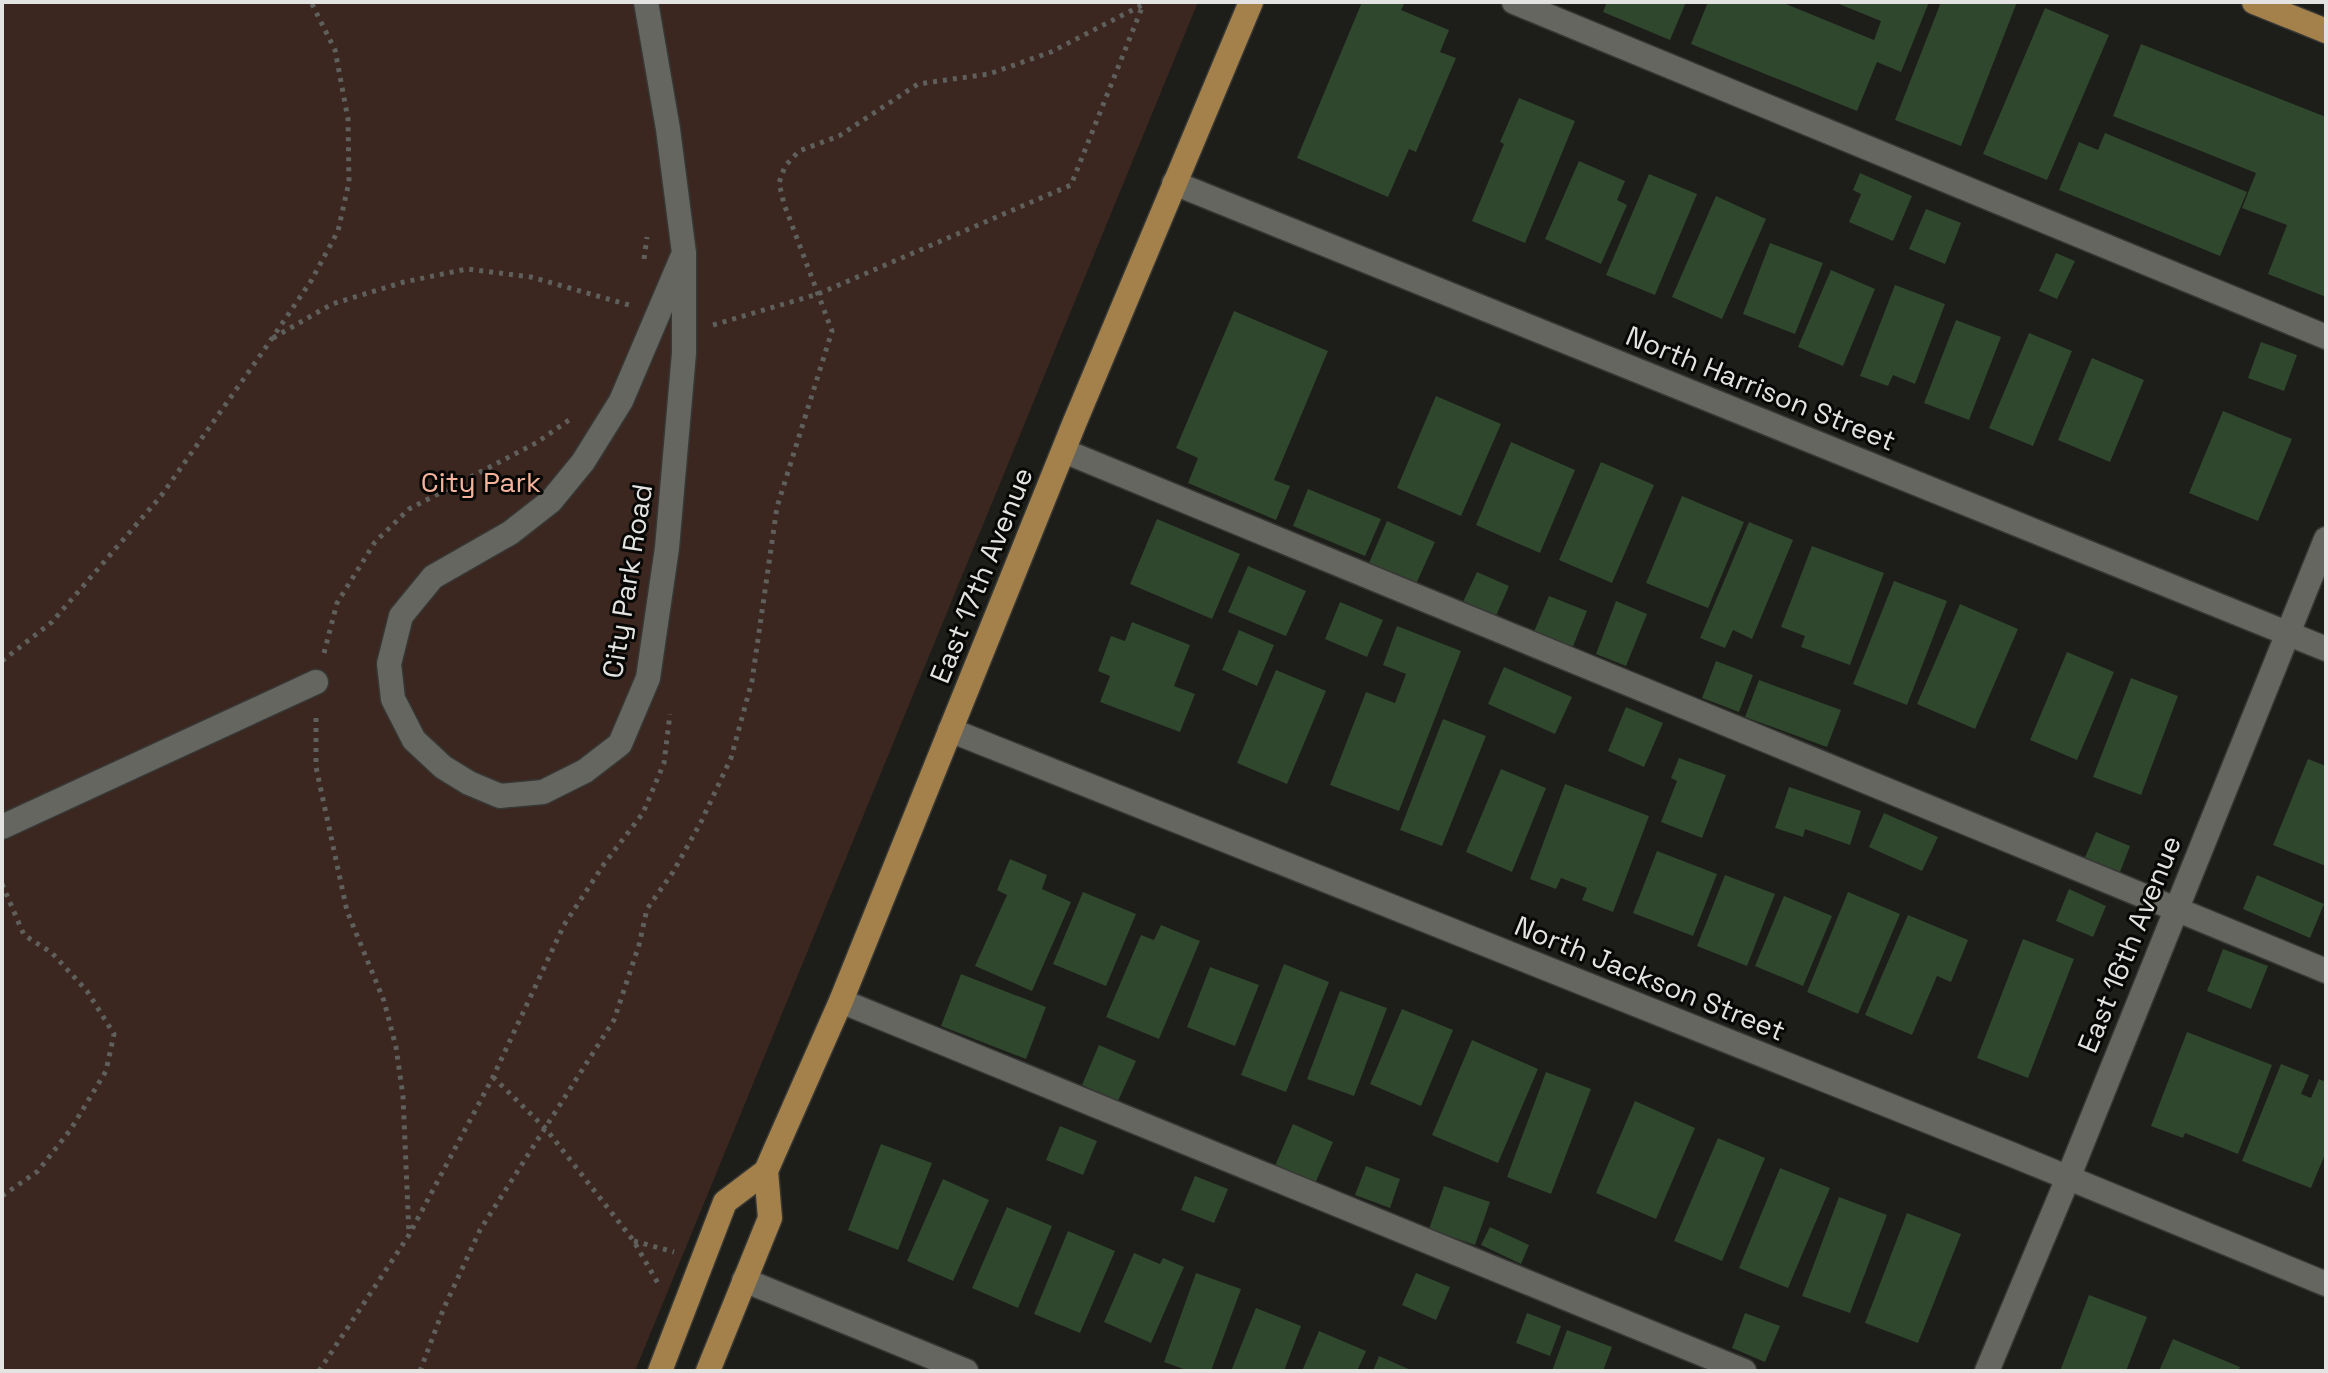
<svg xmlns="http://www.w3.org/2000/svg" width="2328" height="1373" viewBox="0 0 2328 1373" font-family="'Space Grotesk',sans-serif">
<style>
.green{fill:#3b271f}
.building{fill:#2f472d}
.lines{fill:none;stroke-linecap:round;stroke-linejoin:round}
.minor-casing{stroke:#373835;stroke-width:27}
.major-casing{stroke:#373835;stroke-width:27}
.path{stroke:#5f5f5c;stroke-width:5;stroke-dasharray:4 6;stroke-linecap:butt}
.minor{stroke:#666661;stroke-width:24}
.major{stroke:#a4814a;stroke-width:24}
.labels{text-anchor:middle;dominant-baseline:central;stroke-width:6;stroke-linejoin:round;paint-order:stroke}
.street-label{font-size:28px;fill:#e3e4e1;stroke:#070706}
.park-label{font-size:28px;fill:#f5b39c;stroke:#070706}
</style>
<rect width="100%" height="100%" fill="#1d1d19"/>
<path class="green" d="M2 2H1198L635 1371H2Z"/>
<g class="building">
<path d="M1362 2H1405L1401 10 1449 30 1440 52 1456 58 1416 152 1409 149 1388 197 1297 158Z"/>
<path d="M1607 2H1686L1670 40 1603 12Z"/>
<path d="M1708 2H1781L1874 40 1881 21 1834 2H1929L1901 72 1877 62 1857 111 1691 44Z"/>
<path d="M1941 2H2017L1961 146 1895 120Z"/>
<path d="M2045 8 2109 35 2047 180 1983 154Z"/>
<path d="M2141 44 2326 117V297L2268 274 2287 225 2242 208 2256 173 2113 116Z"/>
<path d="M1519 98 1575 121 1525 243 1472 221 1504 144 1500 142Z"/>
<path d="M2105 133 2247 192 2220 256 2059 190 2079 142 2098 150Z"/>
<path d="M1579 161 1625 181 1617 200 1627 205 1601 264 1545 239Z"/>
<path d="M1860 173 1912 196 1893 241 1849 222 1861 194 1853 190Z"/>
<path d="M1649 174 1697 194 1655 295 1606 275Z"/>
<path d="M1716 196 1766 219 1722 319 1672 297Z"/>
<path d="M1926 209 1961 223 1945 264 1909 249Z"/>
<path d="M1770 243 1823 263 1795 334 1743 314Z"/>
<path d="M2056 253 2075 261 2057 299 2039 291Z"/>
<path d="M1831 270 1875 289 1843 366 1798 347Z"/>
<path d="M1895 285 1945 304 1915 384 1893 375 1888 386 1860 376Z"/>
<path d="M1234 311 1328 351 1274 480 1290 486 1276 520 1188 483 1198 458 1176 448Z"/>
<path d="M1956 320 2001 337 1969 420 1924 403Z"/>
<path d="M2029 333 2072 351 2033 446 1989 428Z"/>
<path d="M2261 342 2297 355 2284 391 2248 378Z"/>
<path d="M2092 358 2144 380 2110 462 2058 440Z"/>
<path d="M1436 396 1501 424 1461 516 1397 488Z"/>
<path d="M2223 411 2292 439 2258 521 2189 493Z"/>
<path d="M1511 442 1575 470 1540 553 1476 525Z"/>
<path d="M1601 462 1654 485 1612 583 1559 560Z"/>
<path d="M1308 489 1381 519 1365 556 1293 526Z"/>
<path d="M1682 496 1744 522 1708 608 1646 583Z"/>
<path d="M1157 519 1240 554 1212 619 1130 584Z"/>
<path d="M1387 521 1435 542 1416 584 1369 563Z"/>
<path d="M1749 522 1793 540 1752 639 1733 630 1725 648 1700 638Z"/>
<path d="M1812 546 1884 573 1850 665 1801 647 1805 636 1781 627Z"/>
<path d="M1248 566 1306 591 1286 636 1228 612Z"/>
<path d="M1477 572 1509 586 1496 616 1463 602Z"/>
<path d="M1894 581 1947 601 1907 705 1853 684Z"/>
<path d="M1549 596 1587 611 1572 649 1533 634Z"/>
<path d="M1616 601 1647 614 1626 666 1596 654Z"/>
<path d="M1340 602 1383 620 1367 657 1325 639Z"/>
<path d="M1960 604 2018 629 1975 729 1917 704Z"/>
<path d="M1132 622 1190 645 1174 686 1195 694 1180 732 1100 702 1110 676 1098 671 1111 636 1125 641Z"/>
<path d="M1397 626 1461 651 1399 811 1330 785 1366 692 1395 703 1406 674 1383 665Z"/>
<path d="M1239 630 1274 645 1257 686 1222 670Z"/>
<path d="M2067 652 2114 672 2077 760 2030 740Z"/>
<path d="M1716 661 1753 675 1739 712 1702 698Z"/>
<path d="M1504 667 1572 697 1555 734 1488 704Z"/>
<path d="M1276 670 1326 691 1287 784 1237 763Z"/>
<path d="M2131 678 2178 696 2141 795 2093 777Z"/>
<path d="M1759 680 1841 710 1827 747 1745 717Z"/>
<path d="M1626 707 1663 723 1644 767 1608 751Z"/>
<path d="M1443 719 1486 736 1442 846 1400 830Z"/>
<path d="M1679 758 1726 775 1702 838 1661 822 1677 781 1671 778Z"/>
<path d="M2308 759 2326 766V866L2273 845Z"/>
<path d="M1501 769 1546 788 1512 872 1466 852Z"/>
<path d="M1565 784 1649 816 1613 912 1582 900 1587 888 1561 878 1556 889 1530 879Z"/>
<path d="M1789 787 1861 811 1850 845 1805 829 1803 837 1775 828Z"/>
<path d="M1884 813 1938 837 1922 871 1869 847Z"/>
<path d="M2096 832 2130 846 2118 877 2083 862Z"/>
<path d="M1657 851 1717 874 1693 936 1633 913Z"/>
<path d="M1010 859 1047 875 1042 889 1071 902 1032 991 975 966 1007 895 997 890Z"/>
<path d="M1725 875 1775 894 1747 966 1697 946Z"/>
<path d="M2257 875 2324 904 2310 938 2243 909Z"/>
<path d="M2069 889 2106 906 2093 937 2056 921Z"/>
<path d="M1083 892 1136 914 1106 986 1053 964Z"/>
<path d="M1848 892 1900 914 1858 1014 1807 992Z"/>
<path d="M1784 896 1832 916 1803 986 1755 966Z"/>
<path d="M1908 915 1968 940 1951 982 1937 976 1912 1035 1865 1015Z"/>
<path d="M1161 925 1200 941 1159 1039 1106 1017 1141 935 1154 940Z"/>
<path d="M2023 939 2074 959 2028 1078 1977 1058Z"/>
<path d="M2223 949 2268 966 2251 1009 2207 991Z"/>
<path d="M1284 964 1329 982 1286 1092 1241 1075Z"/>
<path d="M1210 967 1259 985 1235 1046 1187 1027Z"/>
<path d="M961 974 1046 1007 1026 1059 941 1026Z"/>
<path d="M1340 991 1387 1008 1354 1096 1307 1079Z"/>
<path d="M1402 1009 1453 1030 1421 1106 1370 1084Z"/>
<path d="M2187 1032 2272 1065 2238 1154 2185 1133 2183 1138 2151 1126Z"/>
<path d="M1472 1040 1538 1069 1498 1163 1432 1135Z"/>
<path d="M1099 1045 1136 1061 1118 1101 1082 1085Z"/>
<path d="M2281 1064 2309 1075 2301 1094 2311 1098 2319 1079 2326 1082V1152L2311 1188 2242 1161Z"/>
<path d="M1546 1072 1591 1089 1551 1194 1507 1177Z"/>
<path d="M1635 1101 1695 1128 1656 1219 1596 1193Z"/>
<path d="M1293 1124 1333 1142 1314 1186 1274 1168Z"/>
<path d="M1060 1126 1097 1141 1083 1175 1046 1160Z"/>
<path d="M1718 1138 1765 1158 1722 1261 1674 1241Z"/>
<path d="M881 1144 932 1163 898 1250 848 1230Z"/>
<path d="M1366 1166 1400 1179 1390 1208 1355 1195Z"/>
<path d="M1780 1168 1830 1188 1788 1288 1739 1268Z"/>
<path d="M1195 1176 1228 1189 1214 1223 1181 1210Z"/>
<path d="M943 1179 989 1200 953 1281 907 1261Z"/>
<path d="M1444 1186 1490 1202 1475 1245 1429 1229Z"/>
<path d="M1839 1197 1887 1215 1850 1313 1802 1296Z"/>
<path d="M1007 1207 1052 1226 1018 1308 972 1288Z"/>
<path d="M1907 1213 1961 1234 1918 1343 1865 1323Z"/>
<path d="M1490 1227 1529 1245 1521 1264 1481 1245Z"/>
<path d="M1068 1231 1115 1251 1080 1333 1034 1314Z"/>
<path d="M1134 1253 1160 1264 1163 1258 1184 1267 1151 1343 1104 1322Z"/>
<path d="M1196 1273 1241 1289 1211 1371H1189L1164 1362Z"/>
<path d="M1416 1273 1450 1287 1436 1320 1402 1305Z"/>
<path d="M2089 1295 2147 1317 2126 1371H2060Z"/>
<path d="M1256 1308 1301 1326 1284 1371H1231Z"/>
<path d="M1527 1313 1561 1326 1550 1356 1516 1343Z"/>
<path d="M1745 1313 1780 1326 1765 1362 1732 1348Z"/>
<path d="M1567 1330 1612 1347 1603 1371H1552Z"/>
<path d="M1319 1331 1366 1351 1357 1371H1302Z"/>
<path d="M2173 1339 2240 1367 2238 1371H2159Z"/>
<path d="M1379 1356 1413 1371H1373Z"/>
</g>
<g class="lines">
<g class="minor-casing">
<g id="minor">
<path d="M646 2 668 129 684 253V353L667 548 648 678 620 744 585 771 543 792 500 796 469 783 443 767 414 740 393 699 389 664 401 616 433 577 510 533 551 501 583 462 621 401 684 253"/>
<path d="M1514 2 2326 337"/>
<path d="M1174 183 2326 649"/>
<path d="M1064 451 2326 971"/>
<path d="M950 730 2013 1155 2326 1284"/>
<path d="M2 827 316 682"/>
<path d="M841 1001 1744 1371"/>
<path d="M744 1280 966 1371"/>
<path d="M1987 1371 2068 1178 2326 539"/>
</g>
</g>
<g class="major-casing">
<g id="major">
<path d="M2254 2 2326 31"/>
<path d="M660 1371 725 1202 766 1171 841 1001 1074 424 1251 2"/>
<path d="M708 1371 770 1218 766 1171"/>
</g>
</g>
<g class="path">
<path d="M644 259 647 237"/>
<path d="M713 325 818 294 1071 185 1143 5"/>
<path d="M273 338 332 304 404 282 467 269 531 277 629 305"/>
<path d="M324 653 337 603 375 542 409 509 536 443 569 420"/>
<path d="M2 661 52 622 161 496 264 350 311 281 338 231 349 182 348 119 335 50 311 2"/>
<path d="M316 718V767L347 911 384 1001 396 1047 403 1096 409 1235"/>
<path d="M2 884 24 935 52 953 87 991 114 1034 106 1071 71 1129 38 1171 2 1196"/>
<path d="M493 1077 546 1129 633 1240 659 1285"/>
<path d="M634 1241 674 1252"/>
<path d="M319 1371 409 1235 493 1077 564 925 604 864 643 813 664 763 670 714"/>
<path d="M420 1371 443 1310 480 1230 614 1020 639 945 647 909 673 872 701 822 731 758 752 681 777 507 832 331 784 204 779 183 785 166 799 151 839 136 918 84 989 74 1051 52 1144 4"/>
</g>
<use href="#minor" class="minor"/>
<use href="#major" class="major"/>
</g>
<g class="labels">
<g class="street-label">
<text transform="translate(1761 388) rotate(22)">North Harrison Street</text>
<text transform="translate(981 575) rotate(-68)">East 17th Avenue</text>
<text transform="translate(627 581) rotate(-81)">City Park Road</text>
<text transform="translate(2129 944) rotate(-68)">East 16th Avenue</text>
<text transform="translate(1650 978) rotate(22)">North Jackson Street</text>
</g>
<g class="park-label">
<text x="481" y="482">City Park</text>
</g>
</g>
<rect width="2328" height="1373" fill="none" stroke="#e3e4e1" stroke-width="8"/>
</svg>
